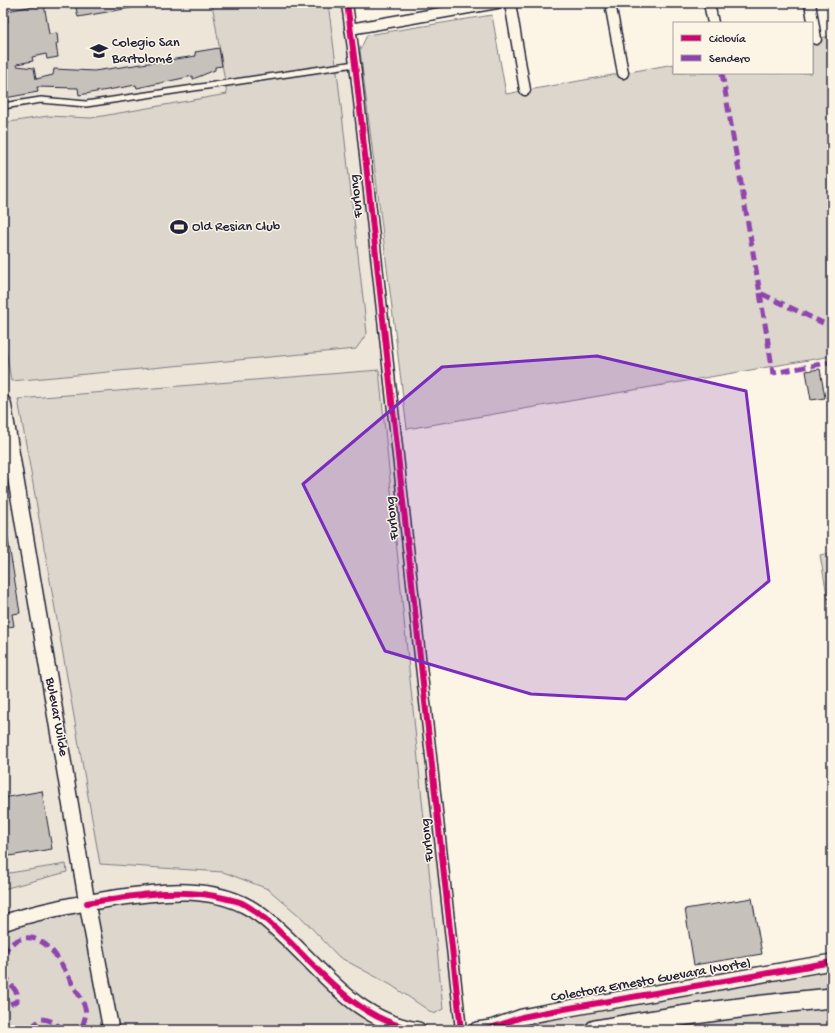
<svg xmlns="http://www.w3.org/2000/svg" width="835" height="1033" viewBox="0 0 835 1033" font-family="'Gochi Hand',sans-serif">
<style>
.built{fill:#ece5d8}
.green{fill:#dcd6cc;stroke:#7f7c84}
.building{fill:#c6c1bb;stroke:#22223b}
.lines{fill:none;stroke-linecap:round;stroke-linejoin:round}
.lane-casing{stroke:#22223b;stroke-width:8}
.street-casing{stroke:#22223b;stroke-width:13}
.secondary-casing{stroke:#22223b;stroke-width:18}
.highway-casing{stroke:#22223b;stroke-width:22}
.lane{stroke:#fcf5e5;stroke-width:5}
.street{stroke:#fcf5e5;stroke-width:10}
.secondary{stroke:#fcf5e5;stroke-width:15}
.highway{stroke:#fcf5e5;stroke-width:19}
.quiet{stroke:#8e44ad;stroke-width:5;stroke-dasharray:10 5;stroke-linecap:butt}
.cycleway-casing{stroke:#fcf5e5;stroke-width:8}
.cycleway{stroke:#d6006c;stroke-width:6}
.marked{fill:#7b2cbf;fill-opacity:0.2;stroke:#7b2cbf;stroke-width:3;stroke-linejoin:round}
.labels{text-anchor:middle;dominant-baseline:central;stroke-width:3;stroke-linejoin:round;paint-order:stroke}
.poi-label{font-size:14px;fill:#22223b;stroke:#fcf5e5;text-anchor:start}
.street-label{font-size:14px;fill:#22223b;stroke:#fcf5e5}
</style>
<rect width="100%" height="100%" fill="#fcf5e5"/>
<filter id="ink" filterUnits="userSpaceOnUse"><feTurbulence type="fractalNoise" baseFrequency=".025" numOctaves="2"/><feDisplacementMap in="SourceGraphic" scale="8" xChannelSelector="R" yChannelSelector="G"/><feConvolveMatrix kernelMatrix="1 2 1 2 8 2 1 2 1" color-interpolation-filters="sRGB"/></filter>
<g filter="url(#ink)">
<path class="built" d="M3 3H347L461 1030H418L3 923Z"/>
<g class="green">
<path d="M212 3H328L338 80 367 333 356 349 11 381 3 331V123L48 116 91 118 227 94Z"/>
<path d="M492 15 506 94 674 64V73H812V39L832 36V356L407 429 360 50 367 35Z"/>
<path d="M379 370 443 1009 434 1014 391 985 339 957 302 918 268 889 223 872 100 864 18 399Z"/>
<path d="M832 553V623L820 555Z"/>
<path d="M66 864 67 872 3 889V874Z"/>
<path d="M160 893 241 902 355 1004 418 1030H3V923Z"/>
<path d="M832 962V1030H477Z"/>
</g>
<g class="building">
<path d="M75 3H135L136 7 78 17Z"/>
<path d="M44 4 49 34 57 33 58 43 56 44 58 57 47 59 46 54 32 57 33 61 17 64V66L34 68 36 79 53 75 54 69 94 71 196 56 195 52 219 48 222 66 215 67V70L193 79V76L137 88 136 85 79 95 78 88 37 87 38 92 5 98 3 87V23L8 22 7 11Z"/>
<path d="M820 369 825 398 811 400 806 371Z"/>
<path d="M7 533 20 613 12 614 14 626 3 628V534Z"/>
<path d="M42 791 52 849 3 857V798Z"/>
<path d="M752 898 762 954 694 965 685 909Z"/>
</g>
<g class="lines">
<g class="lane-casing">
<path id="lane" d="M3 106 41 100 86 104 355 64"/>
</g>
<g class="street-casing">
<g id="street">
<path d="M347 3 355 64 461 1030"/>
<path d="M510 3 525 90"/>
<path d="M610 3 623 73"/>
<path d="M709 3 713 23"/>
<path d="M810 3 816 39"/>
<path d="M350 29 497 3"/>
</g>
</g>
<g class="secondary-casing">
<g id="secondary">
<path d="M3 403 87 903 111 1030"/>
<path d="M3 923C38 911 73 905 109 899 135 895 162 891 188 892 213 893 239 899 259 914 313 954 346 1019 418 1030"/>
<path d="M477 1030 491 1028 522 1017 547 1012 832 962"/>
</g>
</g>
<g class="highway-casing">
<path id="highway" d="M595 1030C673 1016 752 1005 832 998"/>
</g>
<use href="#lane" class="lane"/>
<use href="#street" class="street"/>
<use href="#secondary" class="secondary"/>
<use href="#highway" class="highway"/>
<g class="quiet">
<path d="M722 73 760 293 823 323"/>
<path d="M760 293 773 373 832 362"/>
<path d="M3 955C7 947 12 942 20 939 47 931 62 965 72 983 76 991 83 1000 85 1008 87 1015 84 1022 81 1029L76 1030"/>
<path d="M3 973 17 993V1001L8 1005 3 1004"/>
<path d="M33 1030 35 1024 42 1019C55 1020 55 1026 66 1030"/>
</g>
<g class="cycleway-casing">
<g id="cycleway">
<path d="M347 3 355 64 461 1030"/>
<path d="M87 903C133 896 182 886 228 899 232 900 238 901 242 903 259 912 273 925 287 939 325 977 362 1022 418 1030"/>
<path d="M477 1030 491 1028 522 1017 547 1012 832 962"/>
</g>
</g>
<use href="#cycleway" class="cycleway"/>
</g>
</g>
<path class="marked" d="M597 356 746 391 769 581 626 699 531 694 385 651 303 484 442 367Z"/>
<defs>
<g id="school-bare" transform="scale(1.38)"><path d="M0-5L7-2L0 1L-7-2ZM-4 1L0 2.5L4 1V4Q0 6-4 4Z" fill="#22223b" stroke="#fcf5e5" stroke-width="2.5" paint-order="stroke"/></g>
<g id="stadium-bare" transform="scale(1.38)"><path d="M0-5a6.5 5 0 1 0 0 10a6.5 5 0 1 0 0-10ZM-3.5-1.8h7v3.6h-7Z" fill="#22223b" stroke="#fcf5e5" stroke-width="2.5" paint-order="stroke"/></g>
</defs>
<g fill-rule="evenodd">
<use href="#school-bare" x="99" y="51"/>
<use href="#stadium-bare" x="179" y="227"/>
</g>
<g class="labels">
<g class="poi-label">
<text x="112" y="43">Colegio San<tspan x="112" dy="16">Bartolomé</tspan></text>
<text x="192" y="227">Old Resian Club</text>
</g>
<g class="street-label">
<text transform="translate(357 196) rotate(-96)">Furlong</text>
<text transform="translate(393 518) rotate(-96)">Furlong</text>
<text transform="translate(56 717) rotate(80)">Bulevar Wilde</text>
<text transform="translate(428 840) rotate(-96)">Furlong</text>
<text transform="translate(651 981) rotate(-10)">Colectora Ernesto Guevara (Norte)</text>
</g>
</g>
<rect width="835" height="1033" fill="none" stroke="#fcf5e5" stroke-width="16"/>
<rect x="8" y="8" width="819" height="1017" fill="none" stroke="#22223b" stroke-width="1.5" filter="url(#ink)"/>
<rect x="673" y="22" width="140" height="52" fill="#fcf5e5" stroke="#a5a1a1"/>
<rect x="681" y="35" width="20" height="6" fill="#d6006c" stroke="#a5a1a1"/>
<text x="709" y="42" font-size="12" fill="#22223b">Ciclovía</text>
<rect x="681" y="55" width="20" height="6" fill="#8e44ad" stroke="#a5a1a1"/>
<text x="709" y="62" font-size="12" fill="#22223b">Sendero</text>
</svg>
